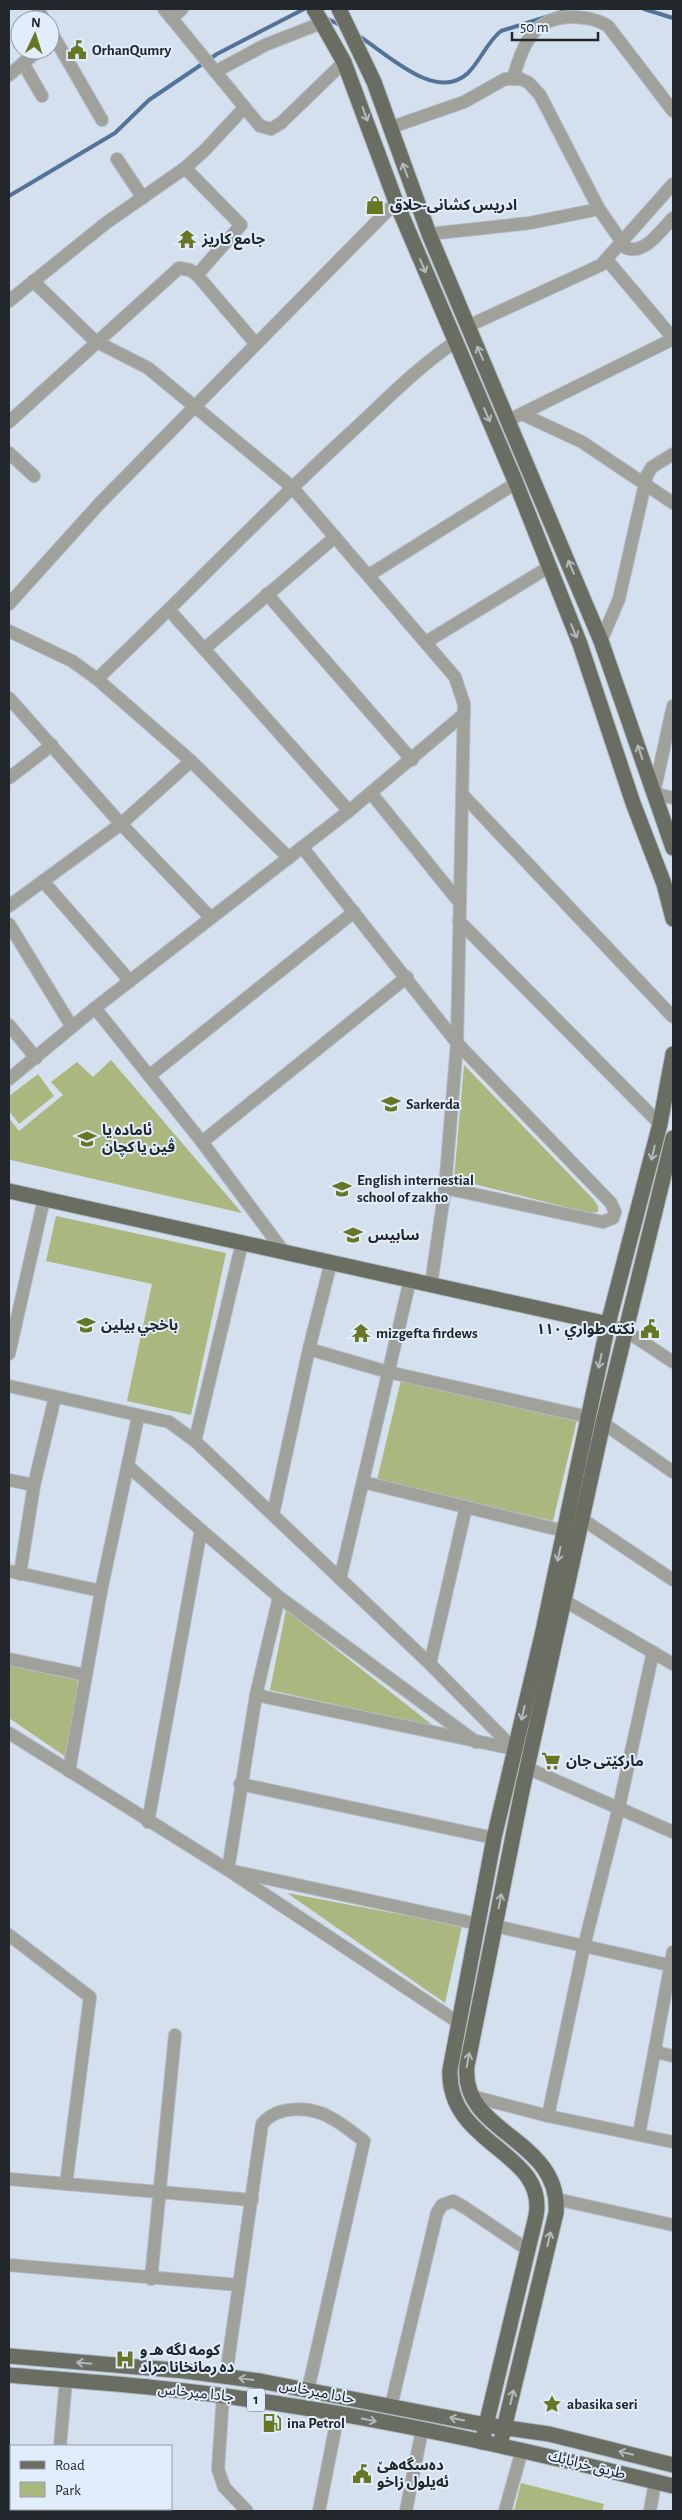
<svg xmlns="http://www.w3.org/2000/svg" width="682" height="2520" viewBox="0 0 682 2520" font-family="'Alegreya Sans','Noto Sans Arabic',sans-serif">
<style>
.green{fill:#aab77f}
.lines{fill:none;stroke-linecap:round;stroke-linejoin:round}
.stream{stroke:#537498;stroke-width:4}
.minor-casing{stroke:#b0bbc6;stroke-width:14}
.major-casing{stroke:#b0bbc6;stroke-width:17}
.minor{stroke:#9fa19a;stroke-width:12}
.major{stroke:#6a6d61;stroke-width:15}
.oneway{stroke:#b1babd}
.labels{text-anchor:middle;dominant-baseline:central;stroke-width:4;stroke-linejoin:round;paint-order:stroke}
.shield{fill:#e1edfa;stroke:#5b626a;stroke-width:1}
.shield-label{font-size:14px;font-weight:bold;fill:#22272c}
.poi-label{font-size:15px;font-weight:bold;fill:#22272c;stroke:#e1edfa;text-anchor:start}
.street-label{font-size:15px;fill:#22272c;stroke:#e1edfa}
</style>
<rect width="100%" height="100%" fill="#d4e0ed"/>
<g class="green">
<path d="M111 1060 242 1213 11 1160 9 1157V1118L19 1131 63 1095 51 1082 77 1062 93 1077Z"/>
<path d="M464 1065 594 1200 598 1206V1212L590 1213 454 1179Z"/>
<path d="M38 1074 54 1096 19 1124 9 1111V1096Z"/>
<path d="M56 1216 226 1253 191 1415 127 1401 152 1284 46 1261Z"/>
<path d="M401 1380 577 1420 553 1521 377 1480Z"/>
<path d="M286 1610 435 1727 270 1690Z"/>
<path d="M9 1665 80 1681 66 1757 9 1718Z"/>
<path d="M287 1893 462 1926 445 2003Z"/>
<path d="M521 2483 604 2504 602 2511H514Z"/>
</g>
<g class="lines">
<g class="stream">
<path d="M644 9 673 18"/>
<path d="M326 18 340 25"/>
<path d="M357 35C385 51 435 104 468 73 481 60 487 42 501 31L571 9"/>
<path d="M9 196 115 133 149 100 217 54 304 9"/>
</g>
<g class="minor-casing">
<g id="minor">
<path d="M38 9 44 20"/>
<path d="M164 9 260 126 271 129 281 123 344 62"/>
<path d="M171 18 182 9"/>
<path d="M50 30 102 120"/>
<path d="M23 63 42 96"/>
<path d="M215 72 265 45 324 22"/>
<path d="M9 75 39 50"/>
<path d="M513 78C524 43 533 16 575 17 588 18 597 19 608 26L673 111"/>
<path d="M389 128 464 102 505 79H521L529 83 540 95 599 209 626 248C645 255 661 230 673 218"/>
<path d="M117 159 143 198"/>
<path d="M185 168 241 225 197 275"/>
<path d="M429 234 530 223 599 209"/>
<path d="M607 260 673 338"/>
<path d="M33 281 95 341 148 368 292 487 455 677 464 704 457 1043 445 1188 431 1285"/>
<path d="M9 301 106 223 185 168 205 150 244 108"/>
<path d="M468 326 601 265 673 184"/>
<path d="M522 414 582 442 673 503"/>
<path d="M509 420 673 339"/>
<path d="M9 422 179 268 190 270 197 275 256 344"/>
<path d="M9 453 34 476"/>
<path d="M369 575 516 483"/>
<path d="M267 594 412 760"/>
<path d="M9 604 99 504 396 202"/>
<path d="M170 611 349 811"/>
<path d="M9 631 72 661 97 679 191 761 289 858"/>
<path d="M601 641 619 599 647 475 652 467 673 454"/>
<path d="M426 642 549 567"/>
<path d="M204 649 335 537"/>
<path d="M97 679C182 599 261 515 347 436 382 404 415 369 455 342"/>
<path d="M9 698 121 824 211 918"/>
<path d="M673 706 654 793 673 798"/>
<path d="M9 778 52 745"/>
<path d="M371 793 460 903"/>
<path d="M462 794 673 1017"/>
<path d="M302 847 457 1043 611 1203 615 1212 613 1218 603 1222 445 1188"/>
<path d="M43 881 130 981"/>
<path d="M9 906 121 824 191 761"/>
<path d="M459 921 660 1124"/>
<path d="M9 924 72 1027"/>
<path d="M95 1008 202 1142 284 1252"/>
<path d="M9 1025 36 1058"/>
<path d="M149 1076 354 912"/>
<path d="M9 1079 95 1008 349 811 464 714"/>
<path d="M202 1142 407 977"/>
<path d="M608 1324 626 1331 673 1362"/>
<path d="M309 1349 388 1372 588 1417"/>
<path d="M9 1354 44 1199"/>
<path d="M9 1386 169 1422 195 1441 242 1243"/>
<path d="M603 1423 673 1472"/>
<path d="M195 1441 430 1664 514 1749"/>
<path d="M128 1466 201 1530 148 1822"/>
<path d="M9 1480 34 1485"/>
<path d="M363 1482 564 1531"/>
<path d="M273 1514 309 1349 331 1262"/>
<path d="M582 1519 673 1580"/>
<path d="M201 1530 279 1597 476 1742"/>
<path d="M9 1571 101 1591"/>
<path d="M20 1574 34 1485 55 1397"/>
<path d="M340 1579 410 1280"/>
<path d="M279 1597 256 1695 228 1870 478 1924"/>
<path d="M565 1601 673 1664"/>
<path d="M9 1659 85 1675"/>
<path d="M430 1664 466 1507"/>
<path d="M256 1695 514 1749"/>
<path d="M9 1733 228 1870 459 2023"/>
<path d="M527 1768 673 1832"/>
<path d="M69 1771 101 1591 138 1417"/>
<path d="M240 1784 494 1838"/>
<path d="M495 1926 673 1966"/>
<path d="M9 1935 90 1997 66 2184"/>
<path d="M656 2052 673 2056"/>
<path d="M471 2096 548 2116 673 2142"/>
<path d="M548 2116 584 1946 619 1807 653 1652"/>
<path d="M639 2134 673 1952"/>
<path d="M9 2179 252 2200"/>
<path d="M556 2199 673 2225"/>
<path d="M9 2265 239 2285"/>
<path d="M151 2279 175 2035"/>
<path d="M226 2376 262 2124C277 2105 311 2106 331 2118 343 2124 353 2133 364 2141L308 2390"/>
<path d="M223 2396 218 2469 224 2487 247 2511"/>
<path d="M391 2406 437 2213 442 2205 453 2201 464 2207 528 2250"/>
<path d="M60 2446 66 2380"/>
<path d="M9 2466H11"/>
<path d="M53 2511V2509"/>
<path d="M319 2511 338 2414"/>
<path d="M406 2511 422 2430"/>
<path d="M505 2511 522 2450"/>
<path d="M650 2511 655 2482"/>
</g>
</g>
<g class="major-casing">
<g id="major">
<path d="M314 9 344 62 396 202 516 483 580 644 633 803 664 884 673 919"/>
<path d="M339 9 374 82 429 234 601 641 673 848"/>
<path d="M9 1191 608 1324"/>
<path d="M9 2356 185 2371 260 2381 486 2425 549 2434 673 2465"/>
<path d="M9 2375C88 2382 168 2387 246 2399 390 2419 532 2452 673 2486"/>
<path d="M482 2442 536 2216C548 2151 447 2146 450 2070L494 1838 543 1631 608 1324 660 1124 673 1054"/>
<path d="M500 2445 556 2213C562 2138 460 2134 467 2066L522 1791 603 1423 673 1138"/>
</g>
</g>
<use href="#minor" class="minor"/>
<use href="#major" class="major"/>
</g>
<defs><path id="oneway-shaft" d="M-6 0H5M1.5-3L5.5 0L1.5 3" fill="none" stroke-width="1.6" stroke-linecap="round" stroke-linejoin="round" transform="scale(1.25)"/></defs>
<g class="oneway">
<use href="#oneway-shaft" transform="translate(365 114) rotate(70)"/>
<use href="#oneway-shaft" transform="translate(405 170) rotate(-111)"/>
<use href="#oneway-shaft" transform="translate(423 266) rotate(67)"/>
<use href="#oneway-shaft" transform="translate(480 353) rotate(-114)"/>
<use href="#oneway-shaft" transform="translate(487 415) rotate(66)"/>
<use href="#oneway-shaft" transform="translate(571 567) rotate(-113)"/>
<use href="#oneway-shaft" transform="translate(574 631) rotate(68)"/>
<use href="#oneway-shaft" transform="translate(640 752) rotate(-109)"/>
<use href="#oneway-shaft" transform="translate(653 1153) rotate(104)"/>
<use href="#oneway-shaft" transform="translate(600 1361) rotate(102)"/>
<use href="#oneway-shaft" transform="translate(559 1554) rotate(102)"/>
<use href="#oneway-shaft" transform="translate(523 1713) rotate(103)"/>
<use href="#oneway-shaft" transform="translate(500 1901) rotate(-79)"/>
<use href="#oneway-shaft" transform="translate(468 2060) rotate(-79)"/>
<use href="#oneway-shaft" transform="translate(549 2239) rotate(-77)"/>
<use href="#oneway-shaft" transform="translate(84 2363) rotate(-175)"/>
<use href="#oneway-shaft" transform="translate(246 2379) rotate(-172)"/>
<use href="#oneway-shaft" transform="translate(512 2397) rotate(-77)"/>
<use href="#oneway-shaft" transform="translate(457 2419) rotate(-169)"/>
<use href="#oneway-shaft" transform="translate(369 2420) rotate(11)"/>
<use href="#oneway-shaft" transform="translate(626 2453) rotate(-166)"/>
</g>
<defs>
<g id="civic-bare" transform="scale(1.5)"><path d="M-.6-6.5H3V-4.5H.6V-3L4-1V1h2V6H-6V1h2V-1L-.6-3ZM-1.2 2.5V6h2.4V2.5Z" fill="#677724" stroke="#e1edfa" stroke-width="2.5" paint-order="stroke"/></g>
<g id="shop-bare" transform="scale(1.5)"><path d="M-5-2.5h2.3a2.7 3.5 0 0 1 5.4 0H5L5.5 6h-11ZM-1.5-2.5h3a1.5 2.3 0 0 0-3 0Z" fill="#677724" stroke="#e1edfa" stroke-width="2.5" paint-order="stroke"/></g>
<g id="temple-bare" transform="scale(1.5)"><path d="M0-6L5-2H3V0L6.5 2.5H4V6H1.5V3h-3V6H-4V2.5H-6.5L-3 0V-2H-5Z" fill="#677724" stroke="#e1edfa" stroke-width="2.5" paint-order="stroke"/></g>
<g id="school-bare" transform="scale(1.5)"><path d="M0-5L7-2L0 1L-7-2ZM-4 1L0 2.5L4 1V4Q0 6-4 4Z" fill="#677724" stroke="#e1edfa" stroke-width="2.5" paint-order="stroke"/></g>
<g id="supermarket-bare" transform="scale(1.5)"><path d="M-6-5.5h2.5l.6 2H6L4.5 2H-2.5L-4.4-4H-6ZM-1.5 3.2a1.3 1.3 0 1 0 .1 0ZM3 3.2a1.3 1.3 0 1 0 .1 0Z" fill="#677724" stroke="#e1edfa" stroke-width="2.5" paint-order="stroke"/></g>
<g id="hospital-bare" transform="scale(1.5)"><path d="M-5-5h3v3.5h4V-5h3V5h-3V1.5h-4V5h-3Z" fill="#677724" stroke="#e1edfa" stroke-width="2.5" paint-order="stroke"/></g>
<g id="sight-bare" transform="scale(1.5)"><path d="M0-6L1.8-2.2L6-1.7L2.9 1.2L3.7 5.4L0 3.3L-3.7 5.4L-2.9 1.2L-6-1.7L-1.8-2.2Z" fill="#677724" stroke="#e1edfa" stroke-width="2.5" paint-order="stroke"/></g>
<g id="fuel-bare" transform="scale(1.5)"><path d="M-5.5-6h7V0h2V4h1.3V-2.5L3-4.5l.8-.8L6-3V5H2.5V1h-1V6h-7ZM-4.2-4.7v3.2H.2V-4.7Z" fill="#677724" stroke="#e1edfa" stroke-width="2.5" paint-order="stroke"/></g>
</defs>
<g fill-rule="evenodd">
<use href="#civic-bare" x="77" y="50"/>
<use href="#shop-bare" x="375" y="205"/>
<use href="#temple-bare" x="187" y="239"/>
<use href="#school-bare" x="391" y="1104"/>
<use href="#school-bare" x="87" y="1139"/>
<use href="#school-bare" x="342" y="1189"/>
<use href="#school-bare" x="353" y="1235"/>
<use href="#school-bare" x="86" y="1325"/>
<use href="#civic-bare" x="650" y="1329"/>
<use href="#temple-bare" x="361" y="1333"/>
<use href="#supermarket-bare" x="551" y="1761"/>
<use href="#hospital-bare" x="125" y="2359"/>
<use href="#sight-bare" x="552" y="2404"/>
<use href="#fuel-bare" x="272" y="2423"/>
<use href="#civic-bare" x="362" y="2474"/>
</g>
<g class="labels">
<rect class="shield" x="247" y="2388.5" width="18" height="23" rx="4"/>
<g class="shield-label">
<text x="256" y="2400">1</text>
</g>
<g class="poi-label">
<text x="92" y="50">OrhanQumry</text>
<text x="390" y="205">ادريس كشانى-حلاق</text>
<text x="202" y="239">جامع كاريز</text>
<text x="406" y="1104">Sarkerda</text>
<text x="102" y="1130">ئاماده یا<tspan x="102" dy="17">ڤین یا کچان</tspan></text>
<text x="357" y="1180">English internestial<tspan x="357" dy="17">school of zakho</tspan></text>
<text x="368" y="1235">سابيس</text>
<text x="101" y="1325">باخجي بيلين</text>
<text x="635" y="1329" text-anchor="end">نكته طواري ١١٠</text>
<text x="376" y="1333">mizgefta firdews</text>
<text x="566" y="1761">مارکێتی جان</text>
<text x="140" y="2350">كومه لگه هـ و<tspan x="140" dy="17">ده رمانخانا مراد</tspan></text>
<text x="567" y="2404">abasika seri</text>
<text x="287" y="2423">ina Petrol</text>
<text x="377" y="2465">ده‌سگه‌هێ<tspan x="377" dy="17">ئه‌يلول زاخو</tspan></text>
</g>
<g class="street-label">
<text transform="translate(317 2392) rotate(11)">حادا ميرخاس</text>
<text transform="translate(196 2393) rotate(6)">جادا ميرخاس</text>
<text transform="translate(587 2465) rotate(14)">طريق خرابابك</text>
</g>
</g>
<rect width="682" height="2520" fill="none" stroke="#22272c" stroke-width="20"/>
<rect x="10" y="2445" width="162" height="65" fill="#e1edfa" stroke="#959ea8"/>
<rect x="20" y="2461" width="25" height="8" fill="#6a6d61" stroke="#959ea8"/>
<text x="55" y="2470" font-size="15" fill="#22272c">Road</text>
<rect x="20" y="2482" width="25" height="15" fill="#aab77f" stroke="#959ea8"/>
<text x="55" y="2495" font-size="15" fill="#22272c">Park</text>
<g transform="translate(35 35) rotate(4)"><circle r="24" fill="#e1edfa" stroke="#959ea8"/>
<path d="M0-4L9 19L0 12L-9 19Z" fill="#677724"/>
<text y="-8" font-size="14" font-weight="bold" text-anchor="middle" fill="#22272c">N</text>
</g>
<path d="M512 32v8h86v-8" fill="none" stroke="#22272c" stroke-width="2.5"/>
<text x="520" y="32" font-size="15" fill="#22272c" stroke="#e1edfa" stroke-width="4" paint-order="stroke">50 m</text>
</svg>
